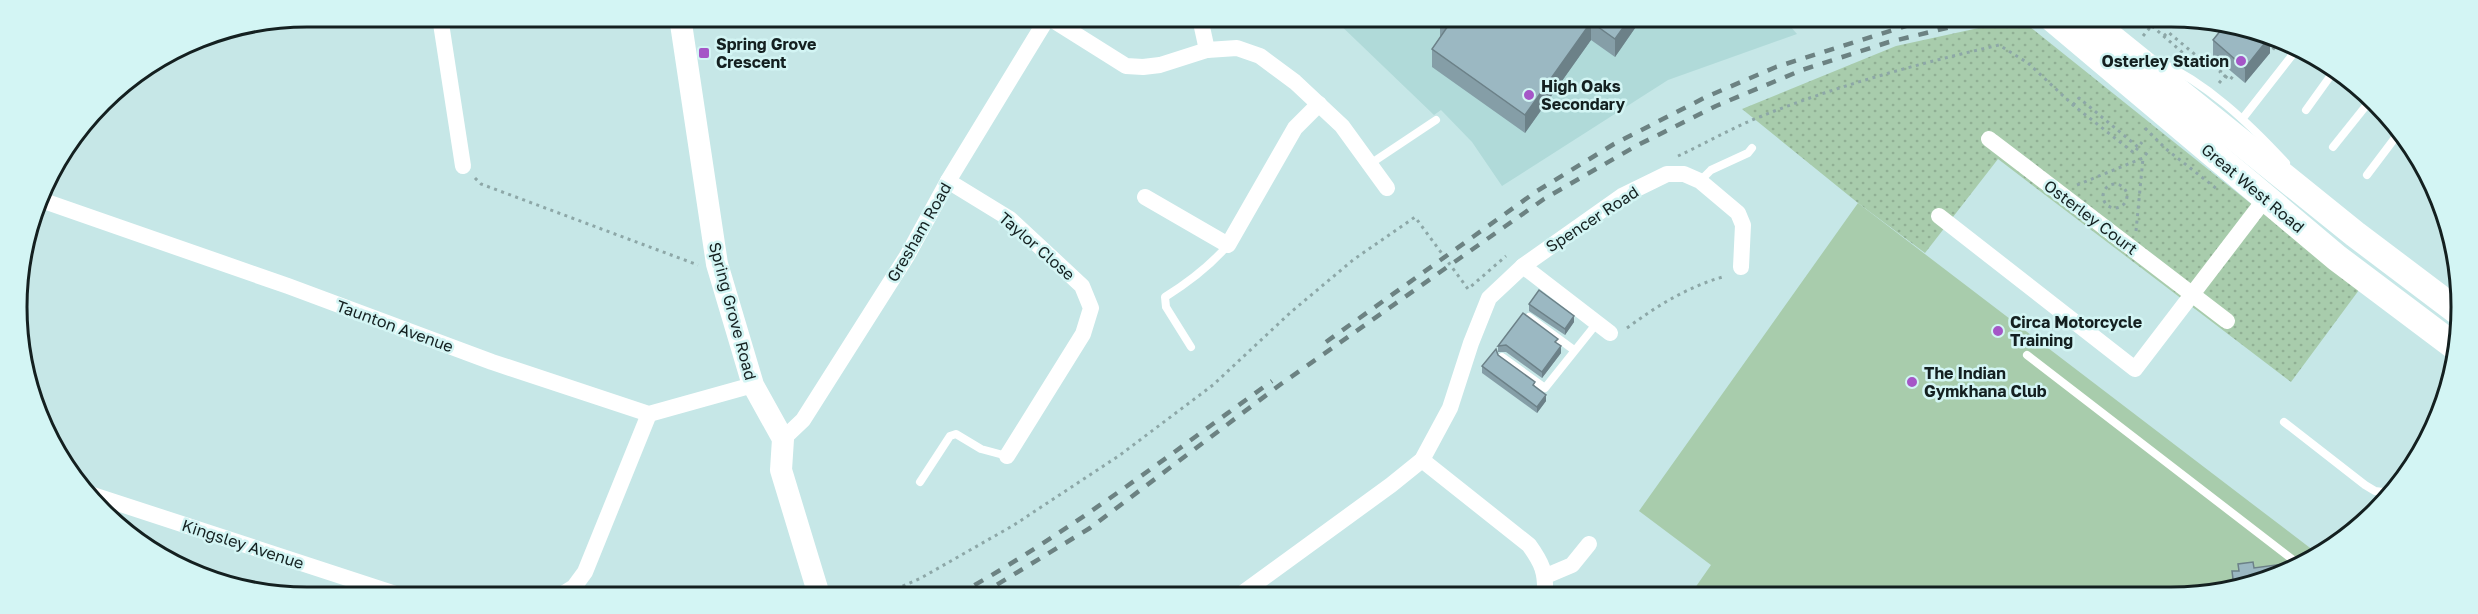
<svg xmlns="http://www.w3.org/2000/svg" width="2478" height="614" viewBox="0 0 2478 614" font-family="'Golos Text',sans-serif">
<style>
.built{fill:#b0dad9}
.grass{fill:url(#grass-dots)}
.park{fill:#a8ccac}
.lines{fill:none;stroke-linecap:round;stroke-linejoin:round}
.path{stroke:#8da7a7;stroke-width:3;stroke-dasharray:3 4.5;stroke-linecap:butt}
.service{stroke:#fff;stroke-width:8}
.minor{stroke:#fff;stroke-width:16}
.secondary{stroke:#fff;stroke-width:22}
.trunk{stroke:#fff;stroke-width:27}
.rail{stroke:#6c8282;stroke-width:4.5;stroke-dasharray:10 10;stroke-linecap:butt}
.wall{fill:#859ea7}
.shaded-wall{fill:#6c8188}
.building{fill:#9bb8c2;stroke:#6c8188;stroke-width:1.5}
.poi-dot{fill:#a556c7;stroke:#d3f5f4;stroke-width:2}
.labels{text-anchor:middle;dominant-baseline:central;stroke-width:5;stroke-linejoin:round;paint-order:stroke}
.poi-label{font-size:16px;font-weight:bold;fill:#142020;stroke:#d3f5f4;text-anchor:start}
.street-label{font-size:16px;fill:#142020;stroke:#d3f5f4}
.rim{fill:none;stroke:#142020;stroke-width:3}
</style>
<defs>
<pattern id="grass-dots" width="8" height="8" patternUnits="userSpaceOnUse" patternTransform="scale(1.5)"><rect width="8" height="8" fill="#a8ccac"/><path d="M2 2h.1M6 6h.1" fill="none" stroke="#90af94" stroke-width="1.8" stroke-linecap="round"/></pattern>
</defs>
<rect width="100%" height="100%" fill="#c6e7e7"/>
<path class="built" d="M1333 18H1783L1797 34 1668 80 1502 186 1472 142 1441 110 1434 115Z"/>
<path class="grass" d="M2020 19 2359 290 2291 382 1998 159 1925 253 1858 203 1742 109 1896 46Z"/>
<path class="park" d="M1858 203 2318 554 2299 568 2209 595H1690L1711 565 1639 511Z"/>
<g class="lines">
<g class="path">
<path d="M2152 26 2198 66"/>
<path d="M2143 36 2157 19"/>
<path d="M2164 36 2168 32 2210 67"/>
<path d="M2268 42 2274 48 2272 51"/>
<path d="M2225 76 2230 80 2236 72"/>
<path d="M2219 83 2225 76 2220 72 2227 63"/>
<path d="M2073 105 2079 98 2138 147"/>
<path d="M2145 128 2166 149 2217 189"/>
<path d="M1678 156C1704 144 1730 129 1757 118 1835 86 1917 64 1999 45L2028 63 2073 105 2134 153 2142 142"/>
<path d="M475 178 481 184 698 265"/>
<circle cx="2115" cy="196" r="12"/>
<path d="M2077 185 2143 158 2150 149"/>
<path d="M2136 231 2143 158"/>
<path d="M1627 328C1658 305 1689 286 1726 276"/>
<path d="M882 595 921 578 1014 525 1120 455 1213 385 1291 312 1353 260 1415 217 1468 289 1506 256"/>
</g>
<g class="service">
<path d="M2156 60C2207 83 2248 122 2286 163"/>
<path d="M2306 110 2334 71"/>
<path d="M2243 118 2297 49"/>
<path d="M2333 147 2369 102"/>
<path d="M1370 164 1436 120"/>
<path d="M2367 175 2401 130"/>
<path d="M1700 181 1711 170 1748 153 1752 148"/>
<path d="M1529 317 1574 350"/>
<path d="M1191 347 1166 307 1165 297C1189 282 1209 267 1228 245"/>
<path d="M2027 355 2301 566"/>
<path d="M1502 357 1545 388 1597 323"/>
<path d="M2284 422 2365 485 2375 491 2391 493"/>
<path d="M920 482 950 436 956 434 981 449 1007 456"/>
</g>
<g class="minor">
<path d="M440 17 463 166"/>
<path d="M1048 17 1126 66 1143 67 1160 65 1207 50 1237 48 1260 56 1295 82 1342 126 1387 188"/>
<path d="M1200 18 1207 50"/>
<path d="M1989 139 2227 321"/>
<path d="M948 181 1010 219 1082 286 1091 308 1083 334 1007 456"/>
<path d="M1145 197 1228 245 1295 128 1319 104"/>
<path d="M41 200 288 286 492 362 649 414 753 385"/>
<path d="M1939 216 2135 369 2265 199"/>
<path d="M1610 333 1523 266 1622 196 1667 174H1684L1700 181 1738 213 1743 225 1741 267"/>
<path d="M783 439 803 420 907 256 948 181 1048 17"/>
<path d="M1422 460 1529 545C1542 563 1546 572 1545 595"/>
<path d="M87 493 399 595"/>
<path d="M1546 576 1572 565 1589 544"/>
<path d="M561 595 574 587 585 572 649 414"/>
<path d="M1240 595 1391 485 1422 460 1450 408 1471 343 1489 298 1523 266"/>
</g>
<path class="secondary" d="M680 17 717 264 753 385 783 439 781 470 819 595"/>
<g class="trunk">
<path d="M2053 19 2337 258 2458 349"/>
<path d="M2088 19 2355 234 2457 311"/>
</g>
<g class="rail">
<path d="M1326 342 1537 191 1614 144 1706 97 1776 67 1928 19"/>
<path d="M957 595C1069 533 1169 455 1272 381"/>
<path d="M980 595 1090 528 1281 384 1544 199 1636 146 1716 106 1802 70 1889 42 1984 19"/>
</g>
</g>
<g class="wall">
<path d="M1441 18H1642L1615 57 1591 40 1525 133 1432 67V49L1440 37V20Z"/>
<path d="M1677 18H1697L1687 28Z"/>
<path d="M2213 40H2270V53L2245 83 2213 56Z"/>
<path d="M1529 304 1574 322 1565 335 1529 311Z"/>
<path d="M1558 344 1561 353 1542 378 1506 352H1498V346Z"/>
<path d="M1498 355 1535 386 1546 401 1537 413 1482 373V366Z"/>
<path d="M2238 564 2254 568 2284 572 2232 588V571H2238Z"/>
</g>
<g class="shaded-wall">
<path d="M1630 18H1642L1615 57V39Z"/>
<path d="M1687 18H1697L1687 28Z"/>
<path d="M1591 22V40L1525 133V115Z"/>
<path d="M2268 39 2270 40V53L2245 83V68Z"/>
<path d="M1574 316V322L1565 335V329Z"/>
<path d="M1561 346V353L1542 378V372Z"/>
<path d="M1546 395V401L1537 413V407Z"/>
</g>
<g class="building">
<path d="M1441 18H1630L1615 39 1591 22 1525 115 1432 49 1448 26 1440 20Z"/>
<path d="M2225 25 2268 39 2245 68 2213 40Z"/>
<path d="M1539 290 1574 316 1565 329 1529 304Z"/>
<path d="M1523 313 1558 339 1555 342 1561 346 1542 372 1506 345 1498 346Z"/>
<path d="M1496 349 1498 355 1535 382 1533 385 1546 395 1537 407 1482 366Z"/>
<path d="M2253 562 2254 568 2283 564 2284 572 2234 587 2232 571H2239L2238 564Z"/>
</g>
<g class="poi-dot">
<rect x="698" y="47" width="12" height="12" rx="3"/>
<circle cx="2241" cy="61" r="6"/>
<circle cx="1529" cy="95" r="6"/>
<circle cx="1998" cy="331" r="6"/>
<circle cx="1912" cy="382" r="6"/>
</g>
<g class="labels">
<g class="poi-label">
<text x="716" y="44">Spring Grove<tspan x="716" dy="18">Crescent</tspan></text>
<text x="2229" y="61" text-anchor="end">Osterley Station</text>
<text x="1541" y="86">High Oaks<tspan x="1541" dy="18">Secondary</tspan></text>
<text x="2010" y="322">Circa Motorcycle<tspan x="2010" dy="18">Training</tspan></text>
<text x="1924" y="373">The Indian<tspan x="1924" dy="18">Gymkhana Club</tspan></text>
</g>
<g class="street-label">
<text transform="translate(2253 188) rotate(40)">Great West Road</text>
<text transform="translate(2091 217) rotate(37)">Osterley Court</text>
<text transform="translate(1592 219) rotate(-33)">Spencer Road</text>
<text transform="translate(919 232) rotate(-60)">Gresham Road</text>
<text transform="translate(1037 246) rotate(41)">Taylor Close</text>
<text transform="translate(733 311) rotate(75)">Spring Grove Road</text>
<text transform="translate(395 326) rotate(20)">Taunton Avenue</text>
<text transform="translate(243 544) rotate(18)">Kingsley Avenue</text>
</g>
</g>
<path d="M0 0H2478V614H0ZM307 27H2171A280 280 0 0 1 2451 307V307A280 280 0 0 1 2171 587H307A280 280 0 0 1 27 307V307A280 280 0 0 1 307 27Z" fill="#d3f5f4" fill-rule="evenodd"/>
<path class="rim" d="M307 27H2171A280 280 0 0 1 2451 307V307A280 280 0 0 1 2171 587H307A280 280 0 0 1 27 307V307A280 280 0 0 1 307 27Z"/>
</svg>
